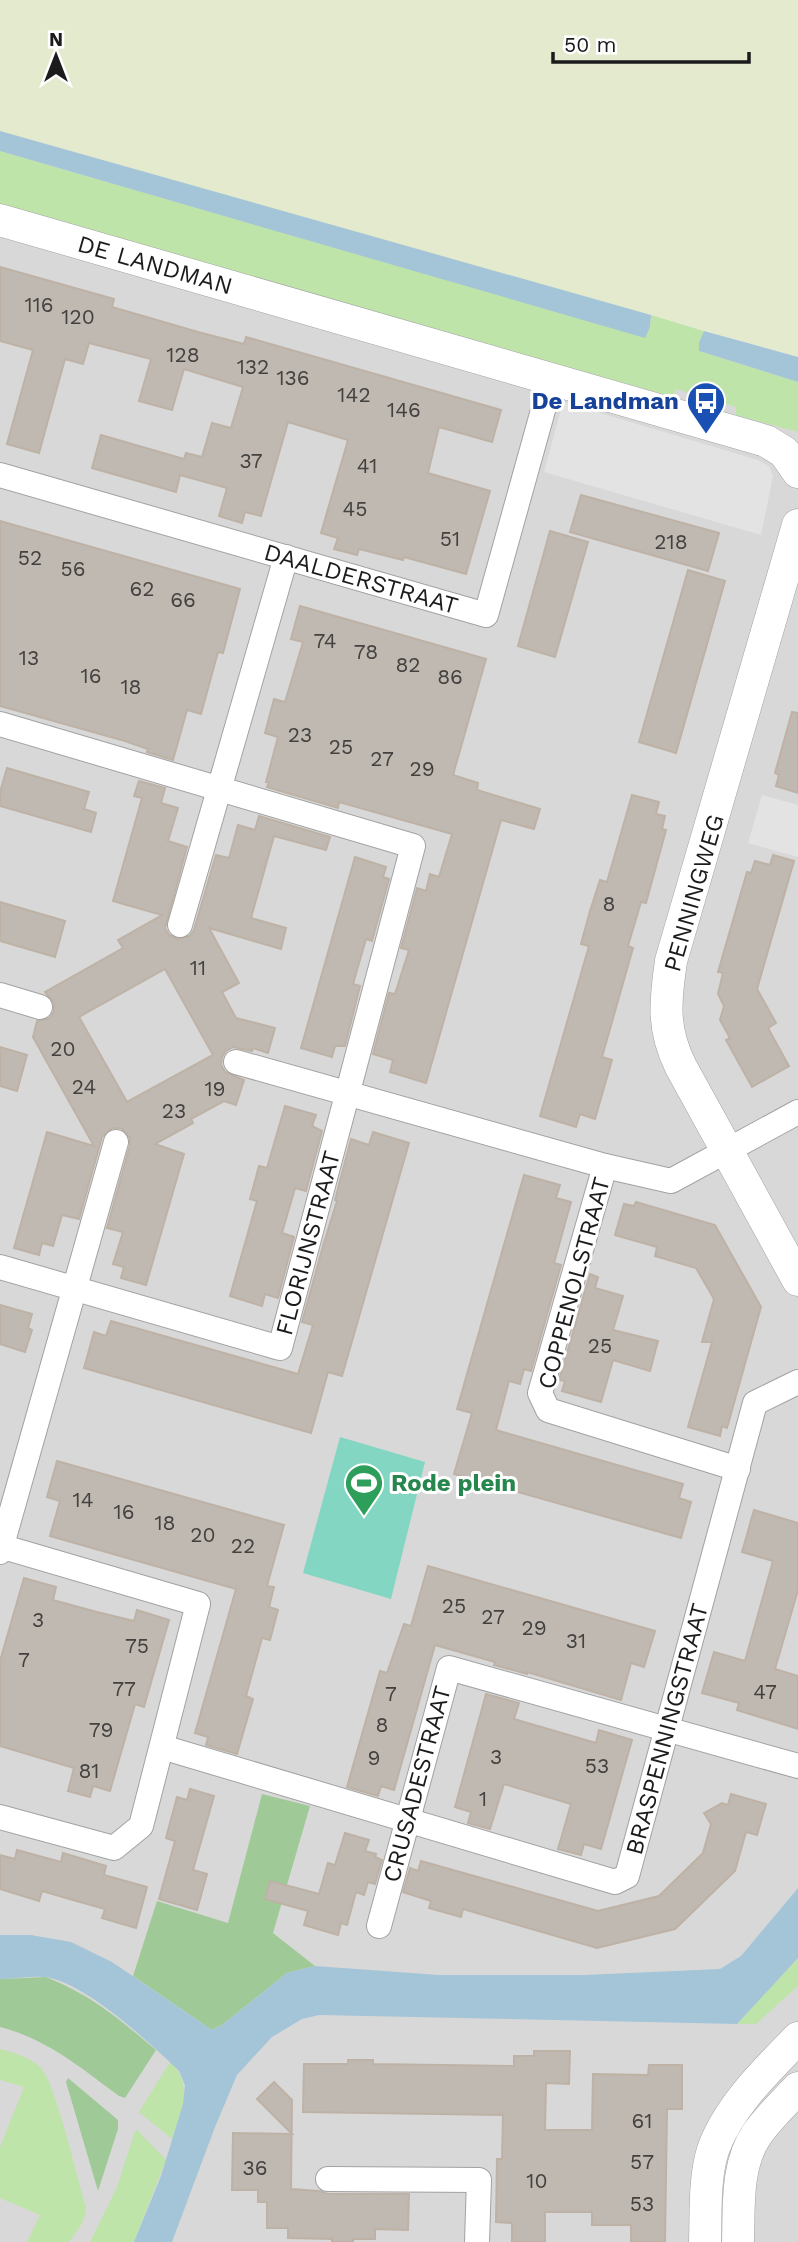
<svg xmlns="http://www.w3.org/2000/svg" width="798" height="2242" viewBox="0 0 798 2242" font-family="'Work Sans',sans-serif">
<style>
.residential{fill:#d9d8d8}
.farmland{fill:#e4eacd}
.grass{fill:#bee4a9}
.forest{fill:#a0c998}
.pitch{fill:#83d7c2}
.parking{fill:#e3e3e3}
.water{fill:#a4c5d7}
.building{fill:#c0b9b1;stroke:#bdb2a5;stroke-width:2;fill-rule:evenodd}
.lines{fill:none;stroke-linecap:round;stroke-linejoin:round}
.minor-casing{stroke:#a2a2a2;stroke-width:26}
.tertiary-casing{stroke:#a2a2a2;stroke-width:33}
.minor{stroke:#fff;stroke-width:24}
.tertiary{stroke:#fff;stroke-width:32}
.labels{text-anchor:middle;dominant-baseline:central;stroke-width:6;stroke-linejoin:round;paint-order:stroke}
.number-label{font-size:21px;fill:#444240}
.street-label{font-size:24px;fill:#1b1b1b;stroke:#fff}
.transit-label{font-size:24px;font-weight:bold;fill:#164399;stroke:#fff;text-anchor:end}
.leisure-label{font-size:24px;font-weight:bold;fill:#27864d;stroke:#fff;text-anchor:start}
</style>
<rect width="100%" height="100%" fill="#eceae1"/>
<path class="residential" d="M0 151 631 333 699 351 798 382V2242H0Z"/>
<path class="farmland" d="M0 0H798V357L0 131Z"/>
<g class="grass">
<path d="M0 151 644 337 650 327 651 315 704 331 699 342V351L798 382V432L736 415V407L676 389 673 397 0 205Z"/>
<path d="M798 1958V1986L756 2024H737Z"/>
<path d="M0 2049C14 2053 29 2057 40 2067 55 2080 78 2182 86 2207 86 2221 77 2231 69 2242H27L40 2215 0 2198V2147L24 2087 0 2080Z"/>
<path d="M170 2062C195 2086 181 2110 172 2139L139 2112Z"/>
<path d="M137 2130 166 2160 134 2242H90L117 2187 135 2131Z"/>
</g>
<g class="forest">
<path d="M262 1794 310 1806 273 1933 315 1966 287 1973 222 2025 212 2030 133 1976 157 1901 228 1923Z"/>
<path d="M46 1977C93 1996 118 2018 156 2050L125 2098 119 2096C81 2068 47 2039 0 2027V1979Z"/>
<path d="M68 2078 118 2120V2129L98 2191 66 2082Z"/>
</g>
<path class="pitch" d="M340 1437 425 1462 391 1599 303 1573Z"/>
<g class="parking">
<path d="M563 402 758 460 769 466 773 476 761 535 544 472Z"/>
<path d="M762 795 798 805V857L748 843Z"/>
</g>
<g class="water">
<path d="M0 131 651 315 650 327 645 338 0 151Z"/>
<path d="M704 331 798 357V382L699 351V342Z"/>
<path d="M798 1888V1958L737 2024 319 2015 302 2019 272 2037 237 2075 215 2127 172 2242H134L161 2176 183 2104 185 2085 179 2071C150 2043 84 1981 44 1977 30 1976 14 1979 0 1979V1935H31L71 1942 112 1962 212 2030 222 2025 287 1973 315 1966 439 1975H584L720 1969 741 1956Z"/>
</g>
<g class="building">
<path d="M0 267 114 299 112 307 198 332 244 344 246 337 501 410 492 442 439 427 428 473 490 491 466 574 404 557 403 560 359 549 357 555 334 549 338 538 321 533 348 440 288 422 261 516 245 512 242 523 219 516 227 488 180 475 176 492 92 468 101 435 184 459 186 453 202 457 212 423 231 428 243 387 184 369 172 410 139 401 151 359 89 343 83 364 65 359 39 453 7 444 33 350 0 341Z"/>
<path d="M581 495 719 533 708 571 570 532Z"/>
<path d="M0 521 240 589 223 653 218 652 201 714 187 710 173 760 147 752 148 749 125 741 0 706Z"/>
<path d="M550 531 588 542 555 657 518 646Z"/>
<path d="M688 570 725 581 676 753 639 742Z"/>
<path d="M300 606 486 659 453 775 478 783 477 790 540 809 534 829 501 820 426 1083 390 1072 393 1060 373 1054 389 993 395 994 409 950 401 948 417 888 426 891 430 874 439 877 452 834 339 802 338 808 267 787 269 782H266L278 737 265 733 274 699 285 702 303 642 291 639Z"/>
<path d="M792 712 798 713V793L776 786 779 775 775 773Z"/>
<path d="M7 768 89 792 84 809 96 813 91 832 0 806V792Z"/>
<path d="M139 781 165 788 161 803 178 808 168 841 187 847 165 928 169 935 177 939 190 936 194 930 216 855 229 858 238 825 255 830 259 816 330 837 326 850 274 836 251 918 286 928 281 949 209 928 239 983 222 992 236 1018 275 1028 268 1053 253 1048 252 1051 233 1047 226 1051 222 1057 221 1065 225 1072 244 1080 236 1105 224 1101 191 1119 193 1123 155 1144 184 1154 146 1285 121 1278 124 1267 113 1264 123 1232 107 1228 130 1145V1138L121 1128H112L102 1137 79 1219 62 1215 53 1246 42 1243 39 1255 14 1248 47 1132 94 1146 33 1037 37 1021 50 1018 54 1011V1003L45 992 123 948 118 940 162 915 113 901 142 798 134 796ZM165 969 213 1055 127 1102 79 1017Z"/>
<path d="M632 795 659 802 656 814 665 816 662 829 666 830 646 903 641 902 628 946 633 948 602 1057 612 1060 595 1119 580 1114 576 1127 540 1116 589 946 581 944 590 911 600 880 607 882Z"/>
<path d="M773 855 794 861 757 989 776 1023 768 1028 789 1066 752 1087 726 1040 730 1038 720 1020 724 1006 718 994 723 973 718 972 747 872 751 873 755 861 770 865Z"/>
<path d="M355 857 386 867 383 877 389 879 372 941 366 939 353 984 360 986 345 1046H335L332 1057 301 1048Z"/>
<path d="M0 902 65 921 55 957 0 941Z"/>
<path d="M0 1047 27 1055 17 1091 0 1086Z"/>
<path d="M285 1106 316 1115 312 1126 322 1131 306 1191 295 1188 282 1233 294 1237 278 1298 265 1294 262 1306 230 1296 257 1201 250 1199 259 1166 267 1168Z"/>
<path d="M373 1132 409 1143 342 1376 328 1372 311 1433 84 1368 94 1332 106 1336 111 1321 298 1374 313 1325 302 1322 323 1246 337 1201 335 1200 351 1139 369 1145Z"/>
<path d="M524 1175 560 1185 556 1198 571 1202 554 1263 561 1265 531 1371 524 1369 520 1384 509 1381 496 1430 683 1484 679 1498 691 1502 681 1538 454 1474 472 1413 457 1409Z"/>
<path d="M636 1202 715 1225 761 1307 727 1428 722 1426 720 1436 688 1427 712 1342H702L714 1299 696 1268 655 1256 657 1247 615 1235 624 1204 634 1206Z"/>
<path d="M590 1274 598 1277 595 1288 623 1296 613 1330 658 1341 650 1371 613 1360 601 1402 562 1391 565 1381 559 1380Z"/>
<path d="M0 1305 32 1314 28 1328 32 1330 25 1352 0 1344Z"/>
<path d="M57 1461 284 1525 267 1586 274 1587 269 1607 278 1610 270 1640 262 1638 246 1696 253 1699 237 1754 206 1745 208 1737 195 1733 236 1589 50 1536 60 1501 47 1497Z"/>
<path d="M754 1510 798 1523V1590L775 1669 798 1676V1729L737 1710 739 1703 702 1693 714 1652 745 1661 773 1561 742 1552Z"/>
<path d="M428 1566 655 1631 644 1667 631 1663 621 1700 527 1672V1674L494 1665 495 1662 435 1645 394 1790 381 1786 378 1796 347 1787 380 1671 387 1673 404 1624 411 1626Z"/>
<path d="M24 1578 56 1587 53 1600 97 1612 134 1621 137 1610 169 1620 144 1707 135 1704 110 1791 93 1786 90 1797 68 1791 74 1768 0 1746V1661Z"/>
<path d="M486 1694 519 1703 514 1719 596 1743 599 1730 632 1740 601 1849 584 1844 581 1855 558 1849 571 1804 504 1784 490 1829 468 1823 471 1812 455 1807Z"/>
<path d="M190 1789 214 1796 193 1870 207 1874 197 1910 159 1899 175 1841 166 1838 177 1797 187 1800Z"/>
<path d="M731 1794 766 1804 757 1835 746 1832 735 1871 675 1929 597 1948 463 1909 461 1917 429 1908 431 1901 403 1892 410 1868 418 1871 421 1861 598 1911 659 1896 703 1853 711 1824 704 1813 722 1803 728 1805Z"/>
<path d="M345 1833 369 1840 365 1851 376 1854 375 1857 382 1860 375 1884 368 1882 364 1895 356 1892 347 1925 341 1923 338 1935 304 1925 308 1911 265 1899 270 1881 319 1894 328 1863 335 1865Z"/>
<path d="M17 1850 61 1862 63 1853 106 1866 104 1875 147 1887 136 1928 102 1918 105 1909 73 1900 42 1891 39 1901 0 1889V1855L15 1859Z"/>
<path d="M534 2051H570L569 2084 546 2083 545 2130H592L593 2074 648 2075 649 2065H682V2109H667L665 2242H631V2225H592V2212H545V2242H512V2223L496 2222 497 2159H502L503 2115 303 2112 304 2064H348V2060H373V2064L514 2066V2056H534Z"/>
<path d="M274 2082 292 2100 291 2189 319 2191 328 2194H409L408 2230 375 2229V2239H353V2242H332V2239L288 2238V2228H267V2202H258V2190H232L233 2133 292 2134 257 2099Z"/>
</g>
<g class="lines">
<g class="minor-casing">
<g id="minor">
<path d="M0 475 486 615 552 378"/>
<path d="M0 724 413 846 280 1348 0 1267"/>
<path d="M180 925 286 557"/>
<path d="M0 995 40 1007"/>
<path d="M236 1062 605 1166 671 1181 798 1112"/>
<path d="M605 1166 540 1393 548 1410 738 1469"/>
<path d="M0 1546 198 1604 141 1826 114 1848 0 1817"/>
<path d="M0 1552 116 1142"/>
<path d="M162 1747 615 1882 627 1876 755 1403 798 1382"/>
<path d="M379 1926 449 1668 798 1766"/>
<path d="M328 2179 479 2180 477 2242"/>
</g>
</g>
<g class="tertiary-casing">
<g id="tertiary">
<path d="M0 220 766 441 784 452 798 472"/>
<path d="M798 525 671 961C665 1002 662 1029 681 1067L798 1280"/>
<path d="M705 2242C706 2213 704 2178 713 2150 728 2107 767 2070 798 2038"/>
<path d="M738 2242C739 2207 736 2164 757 2134 769 2117 784 2103 798 2088"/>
</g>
</g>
<use href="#minor" class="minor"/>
<use href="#tertiary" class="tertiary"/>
</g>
<defs>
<g id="bus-pin" transform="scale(2.0125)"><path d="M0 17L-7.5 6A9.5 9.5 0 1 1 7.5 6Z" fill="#1a4fb4" stroke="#fff"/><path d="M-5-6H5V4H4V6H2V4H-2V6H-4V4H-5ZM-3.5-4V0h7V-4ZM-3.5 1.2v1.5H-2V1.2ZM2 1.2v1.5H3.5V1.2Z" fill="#fff"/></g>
<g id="stadium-pin" transform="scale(2.0125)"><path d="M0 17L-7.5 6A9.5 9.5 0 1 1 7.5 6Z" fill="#2e9e5b" stroke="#fff"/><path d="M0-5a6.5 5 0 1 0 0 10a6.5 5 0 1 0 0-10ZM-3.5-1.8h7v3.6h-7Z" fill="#fff"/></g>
</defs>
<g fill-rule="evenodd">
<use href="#bus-pin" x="706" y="401"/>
<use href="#stadium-pin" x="364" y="1483"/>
</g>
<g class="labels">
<g class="number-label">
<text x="39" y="304">116</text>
<text x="78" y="316">120</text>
<text x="183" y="354">128</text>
<text x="253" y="366">132</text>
<text x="293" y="377">136</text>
<text x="354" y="394">142</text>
<text x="404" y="409">146</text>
<text x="251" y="460">37</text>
<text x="367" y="465">41</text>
<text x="355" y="508">45</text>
<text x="450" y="538">51</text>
<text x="671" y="541">218</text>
<text x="30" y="557">52</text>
<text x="73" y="568">56</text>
<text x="142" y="588">62</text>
<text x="183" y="599">66</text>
<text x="325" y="640">74</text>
<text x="366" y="651">78</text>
<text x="29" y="657">13</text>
<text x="408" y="664">82</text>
<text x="91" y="675">16</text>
<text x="450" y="676">86</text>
<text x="131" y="686">18</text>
<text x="300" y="734">23</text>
<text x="341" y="746">25</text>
<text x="382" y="758">27</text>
<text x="422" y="768">29</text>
<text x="609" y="903">8</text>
<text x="198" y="967">11</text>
<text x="63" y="1048">20</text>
<text x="84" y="1086">24</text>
<text x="215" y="1088">19</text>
<text x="174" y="1110">23</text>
<text x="600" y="1345">25</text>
<text x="83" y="1499">14</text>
<text x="124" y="1511">16</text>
<text x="165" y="1522">18</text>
<text x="203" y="1534">20</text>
<text x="243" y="1545">22</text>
<text x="454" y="1605">25</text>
<text x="493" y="1616">27</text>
<text x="38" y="1619">3</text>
<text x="534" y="1627">29</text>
<text x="576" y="1640">31</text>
<text x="137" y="1645">75</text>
<text x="24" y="1659">7</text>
<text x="124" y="1688">77</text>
<text x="765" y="1691">47</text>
<text x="391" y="1693">7</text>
<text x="382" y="1724">8</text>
<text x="101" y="1729">79</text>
<text x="496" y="1756">3</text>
<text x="374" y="1757">9</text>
<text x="597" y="1765">53</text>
<text x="89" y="1770">81</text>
<text x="483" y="1798">1</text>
<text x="642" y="2120">61</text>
<text x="642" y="2161">57</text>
<text x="255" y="2167">36</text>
<text x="537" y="2180">10</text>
<text x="642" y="2203">53</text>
</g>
<g class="street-label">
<text transform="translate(155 265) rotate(16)">DE LANDMAN</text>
<text transform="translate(361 579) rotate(16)">DAALDERSTRAAT</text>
<text transform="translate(694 893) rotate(-74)">PENNINGWEG</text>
<text transform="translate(308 1243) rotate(-75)">FLORIJNSTRAAT</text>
<text transform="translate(574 1283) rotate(-75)">COPPENOLSTRAAT</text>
<text transform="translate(667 1729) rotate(-75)">BRASPENNINGSTRAAT</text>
<text transform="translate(417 1784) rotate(-75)">CRUSADESTRAAT</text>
</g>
<g class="transit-label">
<text x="679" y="401">De Landman</text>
</g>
<g class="leisure-label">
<text x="391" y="1483">Rode plein</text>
</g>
</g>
<g transform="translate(56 56)" stroke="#ffffff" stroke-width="5" paint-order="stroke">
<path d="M0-5L12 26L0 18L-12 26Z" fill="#1b1b1b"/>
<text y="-10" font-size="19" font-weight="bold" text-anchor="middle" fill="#1b1b1b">N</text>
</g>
<path d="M553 52v10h196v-10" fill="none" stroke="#1b1b1b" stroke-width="3.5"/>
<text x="564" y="52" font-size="21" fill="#1b1b1b" stroke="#ffffff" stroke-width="5" paint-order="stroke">50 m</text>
</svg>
